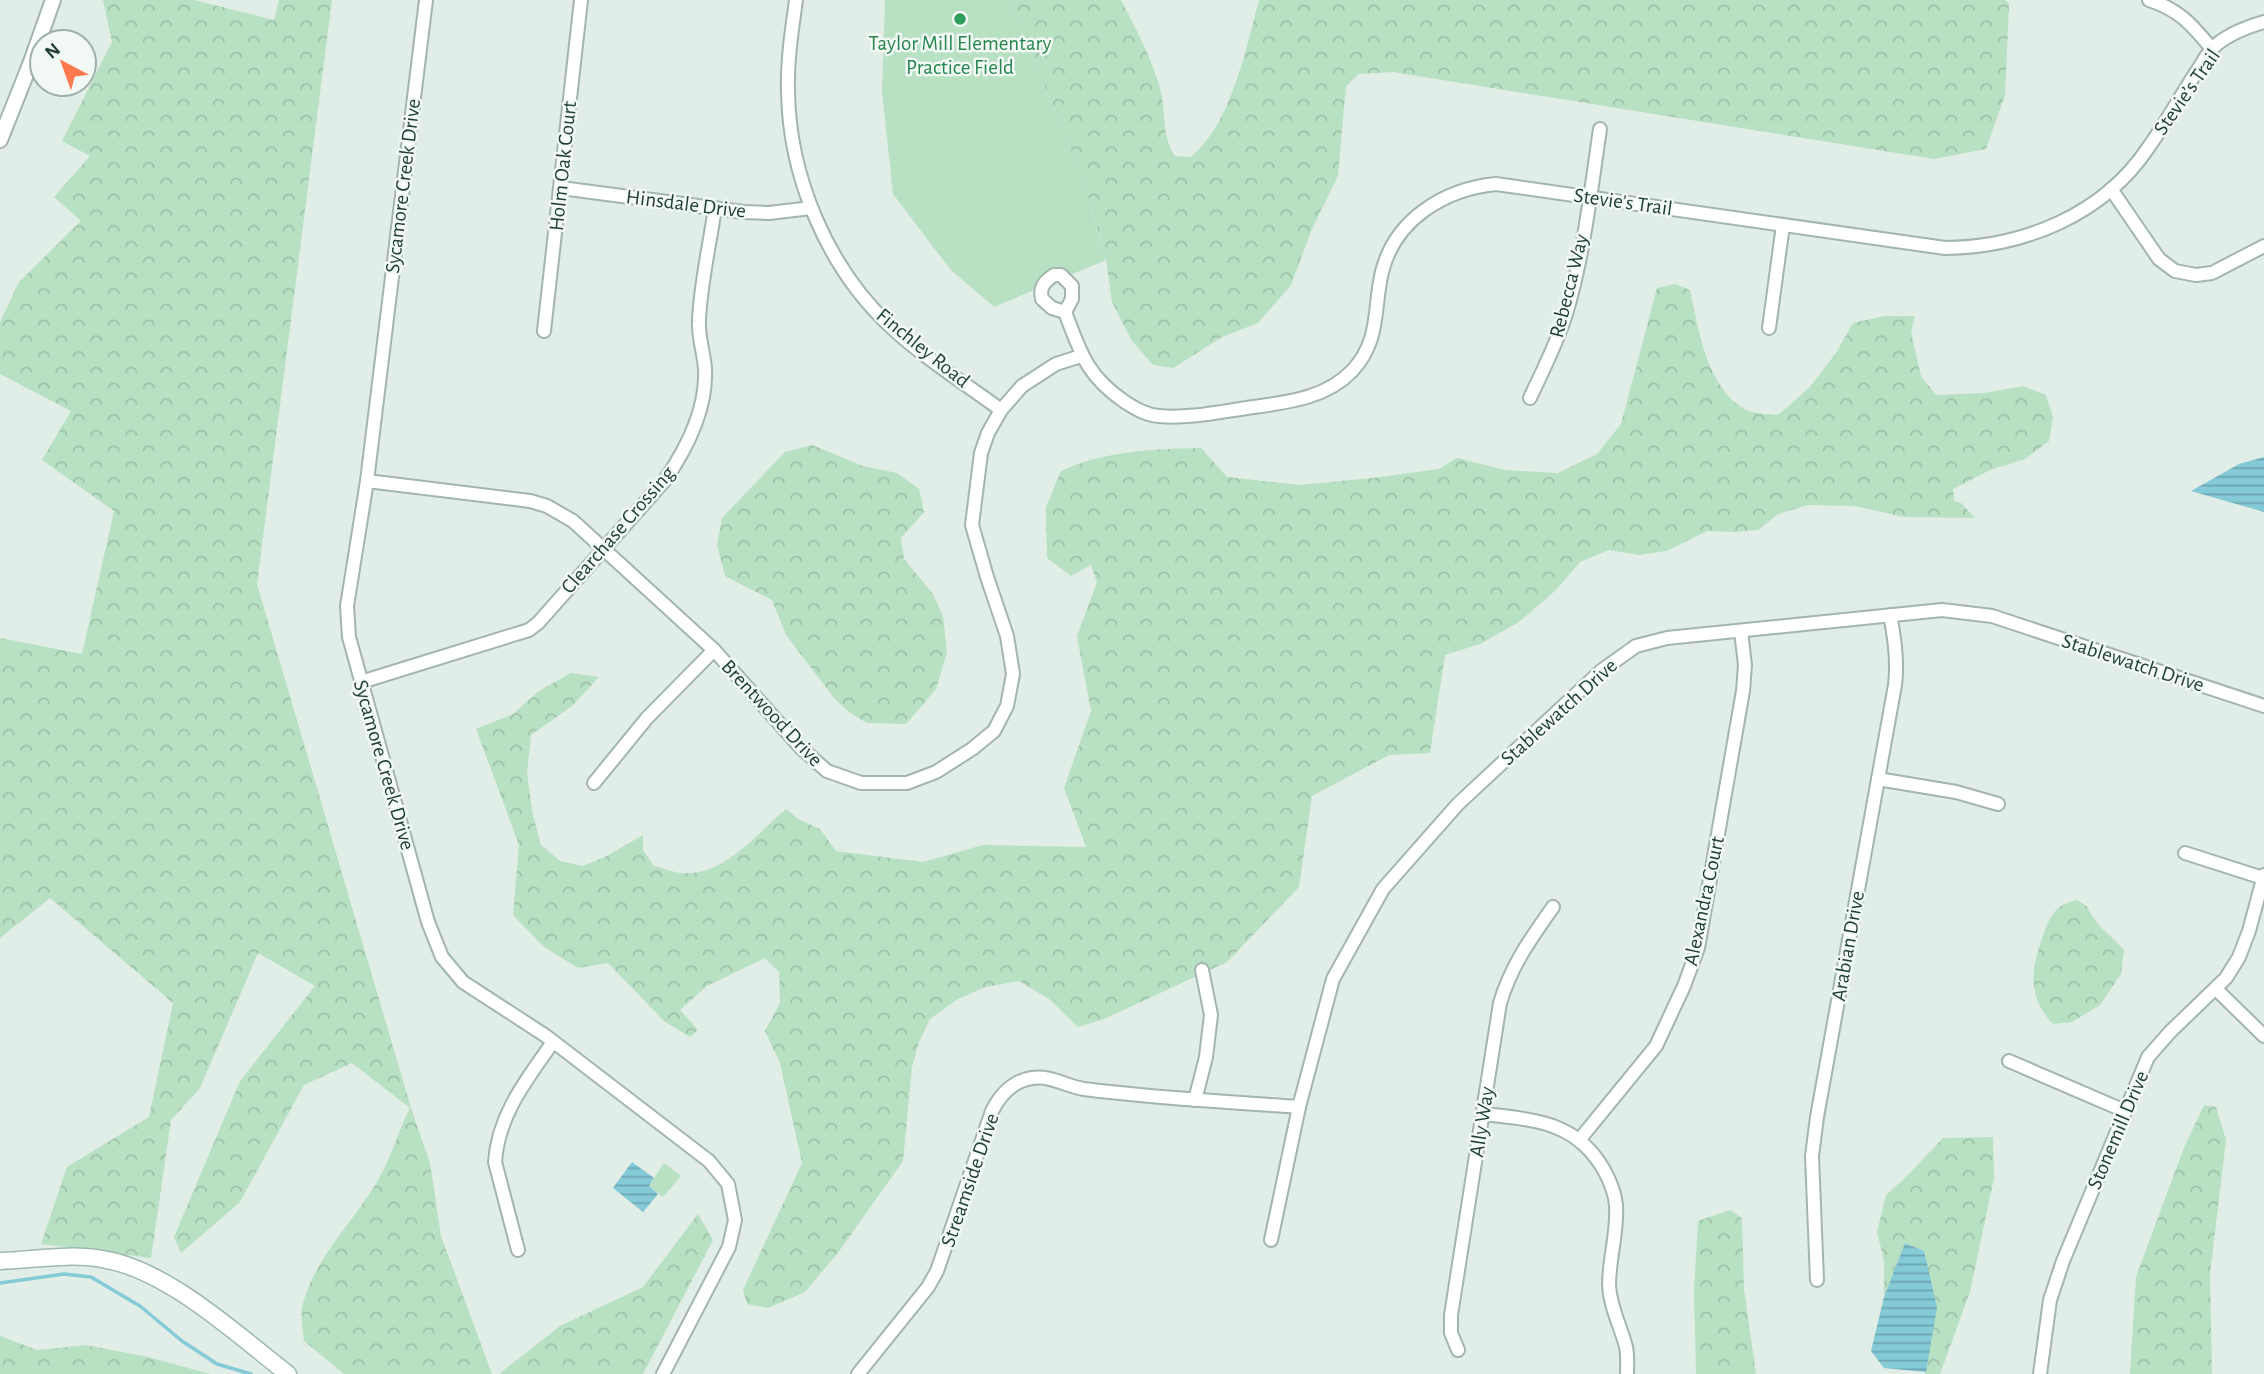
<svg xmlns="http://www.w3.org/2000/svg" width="2264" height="1374" viewBox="0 0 2264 1374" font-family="'Alegreya Sans',sans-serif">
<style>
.forest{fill:url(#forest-crowns)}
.park{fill:#b8e0c3}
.water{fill:url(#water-rules)}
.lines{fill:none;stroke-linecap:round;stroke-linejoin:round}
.stream{stroke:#84cad7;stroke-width:3.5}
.minor-casing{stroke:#a3b5af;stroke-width:16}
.tertiary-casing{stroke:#a3b5af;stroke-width:18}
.secondary-casing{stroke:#9ebab0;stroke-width:19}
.minor{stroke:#fff;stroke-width:12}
.tertiary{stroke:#fff;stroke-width:14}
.secondary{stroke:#fff;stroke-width:16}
.leisure-dot{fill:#2e9e5b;stroke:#f2f9f5;stroke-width:2.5}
.labels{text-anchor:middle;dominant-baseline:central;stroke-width:5;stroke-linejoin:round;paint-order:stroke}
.leisure-label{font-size:21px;fill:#27864d;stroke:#f2f9f5}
.street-label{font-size:21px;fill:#203f37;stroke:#f2f9f5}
</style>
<defs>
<pattern id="forest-crowns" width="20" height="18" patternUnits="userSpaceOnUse" patternTransform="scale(1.75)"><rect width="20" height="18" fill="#b8e0c3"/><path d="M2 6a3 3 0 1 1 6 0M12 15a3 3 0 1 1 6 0" fill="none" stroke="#9ec1a8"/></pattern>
<pattern id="water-rules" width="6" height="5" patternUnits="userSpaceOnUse" patternTransform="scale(1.75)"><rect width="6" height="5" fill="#84cad7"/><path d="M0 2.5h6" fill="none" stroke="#6ca5af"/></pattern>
</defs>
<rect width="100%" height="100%" fill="#e1ede7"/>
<g class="forest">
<path d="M103 0H194L274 20 279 0H332L257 584 411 1108 430 1163 441 1236 492 1374H344L304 1341C303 1330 300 1314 303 1303 316 1258 349 1226 374 1187 390 1162 397 1134 410 1108L352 1063 304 1085 240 1202 181 1253 174 1237 240 1081 315 986 258 953 200 1088 171 1120 151 1258 41 1244 67 1167 149 1117 173 1003 50 898 0 938V638L82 654 114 511 42 460 71 411 0 374V322L19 282 81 221 54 197 90 156 62 141 112 42Z"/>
<path d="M1009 0H1121C1136 29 1153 60 1161 92 1166 114 1162 137 1175 156L1191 157C1232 122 1245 51 1259 0H2005L2009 4 2005 95 1986 149 1934 159 1393 72 1359 74 1346 86 1338 176 1312 229 1291 285 1258 323 1222 337 1173 368 1153 365 1132 341 1112 302 1106 259 1083 179Z"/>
<path d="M1675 284 1690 290C1699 331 1706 387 1746 410 1754 414 1768 414 1778 415L1809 388 1836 353 1853 323 1885 316H1915L1911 332 1921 376 1936 395 1985 393 2023 386 2046 395 2053 417 2049 441 2025 459 1990 470 1953 489 1954 501 1961 503 1975 518 1904 517 1855 506 1808 505 1778 514 1758 530 1735 532 1707 531 1667 551 1639 555 1609 550 1580 562 1556 590 1519 622 1480 644 1445 655 1430 753 1389 755 1312 796 1299 887 1227 962 1104 1019 1078 1027 1049 999 1019 981 985 987 956 1000 930 1019 919 1042 912 1067 903 1161 840 1250 805 1292 768 1308 747 1304 743 1290 802 1163 780 1063 765 1031 780 1003 779 972 765 958 707 986 680 1010 698 1030 690 1037 664 1021 608 963 578 968 544 947 513 915 519 845 476 729 513 714 539 691 571 673 599 677 572 706 531 735 527 772 532 811 541 845 560 861 583 866 607 856 643 835V850L654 866C662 868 672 872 681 873 724 877 756 834 786 809L798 819 820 829 836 851 923 862 983 845 1086 847 1064 788 1091 711 1077 636 1097 582 1091 565 1071 576 1047 558 1046 507 1061 471C1105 451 1152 449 1201 448L1227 477 1300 485 1372 478 1439 469 1457 458 1505 470 1558 473 1597 454 1621 424 1657 288Z"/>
<path d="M812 445 863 466 897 473 919 489 924 512 901 538 904 559 933 594 943 616 947 652 936 689 906 724 867 723 849 712 834 698 786 635 772 600 725 576 717 545 722 518 785 452Z"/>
<path d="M2076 900C2092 907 2086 908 2095 920 2103 931 2115 939 2124 950L2121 974 2100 1005 2072 1022 2053 1024C2026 995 2031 968 2044 933 2047 924 2052 912 2061 906 2065 903 2071 902 2076 900Z"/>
<path d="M2204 1105 2216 1107 2226 1140 2210 1274 2212 1374H2130L2136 1277 2183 1150Z"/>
<path d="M1993 1137 1994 1178 1970 1292 1940 1374H1924L1926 1372 1924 1251 1905 1243 1884 1297V1261L1877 1232 1886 1195 1907 1176 1943 1138Z"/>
<path d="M1730 1210 1742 1218 1744 1289 1756 1374H1696L1694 1292 1698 1221Z"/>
<path d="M698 1214 713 1240 643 1374H499L560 1326 643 1287Z"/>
<path d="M0 1336 37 1350 86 1345 148 1357 210 1374H0Z"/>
</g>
<g class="park">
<path d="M885 0H1009L1083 179 1106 260 994 307 950 269 893 194 882 91Z"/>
<path d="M664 1163 681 1176 663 1197 649 1186Z"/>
</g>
<g class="water">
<path d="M2264 457V512L2191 491 2239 464Z"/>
<path d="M632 1162 654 1178 649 1186 658 1194 643 1212 613 1188Z"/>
<path d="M1905 1243 1924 1251 1937 1307 1926 1372 1884 1368 1871 1351 1884 1297Z"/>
</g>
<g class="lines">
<path class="stream" d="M0 1283 64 1274 91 1277 140 1306 182 1341 217 1364 251 1374"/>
<g class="minor-casing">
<g id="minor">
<path d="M426 0 367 481 347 606 349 637 428 922 442 957 463 982 546 1036 709 1161 728 1184 735 1220 729 1247 663 1374"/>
<path d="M796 0C792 30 787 60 788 91 789 176 827 267 890 326 923 357 963 382 1001 410"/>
<path d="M2149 0C2180 10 2192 25 2212 49"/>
<path d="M561 188 743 212 769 213 811 208"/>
<path d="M2111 189 2159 259 2175 271 2196 275 2212 273 2264 246"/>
<path d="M1054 275H1061L1072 286V299L1065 312 1052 308 1042 299C1039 287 1045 281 1054 275Z"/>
<path d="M1065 312C1081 354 1087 376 1125 402 1136 409 1146 415 1159 416 1190 419 1223 411 1254 407 1289 402 1326 398 1352 371 1381 340 1373 309 1382 272 1395 219 1445 189 1496 184L1945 248C2024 247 2103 215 2148 148 2166 123 2180 97 2197 71 2202 64 2206 55 2212 49 2225 35 2247 27 2264 22"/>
<path d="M1769 328 1783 225"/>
<path d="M544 331 581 0"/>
<path d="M1530 398C1543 370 1557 343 1566 314 1584 254 1591 190 1600 129"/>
<path d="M367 481 530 501 547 506 573 521 714 650 801 748 827 771 861 783H907L936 772 972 749 994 731 1007 706 1013 674 1007 636 987 577 972 525 981 453 988 433 1001 410 1022 386 1056 364 1081 356"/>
<path d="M361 682 529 630 538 623 665 480C687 448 707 409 705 369 704 353 698 337 699 321 700 286 710 243 715 208"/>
<path d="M1878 779 1956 792 1998 804"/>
<path d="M594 783 647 718 714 650"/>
<path d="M2185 853 2263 878"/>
<path d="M2216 989 2264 1036"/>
<path d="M2009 1061 2125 1111"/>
<path d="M1195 1100 1206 1057 1211 1015 1202 970"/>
<path d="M1484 1114C1534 1120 1576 1121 1604 1170 1610 1181 1615 1193 1616 1205 1618 1232 1609 1258 1609 1285 1610 1307 1621 1327 1626 1347 1628 1356 1627 1365 1627 1374"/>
<path d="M1580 1139 1656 1046 1684 986 1698 948 1743 691 1745 665 1741 631"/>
<path d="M1271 1240 1299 1107 1333 979 1383 889 1458 804 1601 671 1636 646 1667 638 1942 610 1992 616 2264 706"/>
<path d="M518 1250 495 1162C498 1115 527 1079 553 1042"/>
<path d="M1817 1280 1812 1156 1817 1117 1895 685C1898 661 1895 639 1890 615"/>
<path d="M1458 1350 1451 1333V1315L1500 1003C1511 966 1531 938 1553 907"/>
<path d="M858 1374 928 1287 937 1271 992 1111C1000 1095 1013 1081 1032 1078 1050 1075 1066 1086 1084 1089 1155 1098 1227 1102 1299 1107"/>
<path d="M2040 1374 2050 1300 2063 1261 2148 1057 2170 1032 2226 978 2239 957 2249 931 2264 875"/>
</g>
</g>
<g class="tertiary-casing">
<path id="tertiary" d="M0 140 31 62 53 0"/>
</g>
<g class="secondary-casing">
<path id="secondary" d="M0 1261C33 1260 69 1253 102 1259 167 1269 236 1334 288 1374"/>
</g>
<use href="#minor" class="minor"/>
<use href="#tertiary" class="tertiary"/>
<use href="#secondary" class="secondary"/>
</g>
<circle class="leisure-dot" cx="960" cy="19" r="7"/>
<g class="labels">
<g class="leisure-label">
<text x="960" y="43">Taylor Mill Elementary<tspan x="960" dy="24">Practice Field</tspan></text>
</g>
<g class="street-label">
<text transform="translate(2187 92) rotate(-55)">Stevie’s Trail</text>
<text transform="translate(563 166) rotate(-84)">Holm Oak Court</text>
<text transform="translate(403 186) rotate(-83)">Sycamore Creek Drive</text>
<text transform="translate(1623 202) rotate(8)">Stevie’s Trail</text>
<text transform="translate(686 204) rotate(7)">Hinsdale Drive</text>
<text transform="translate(1569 286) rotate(-76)">Rebecca Way</text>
<text transform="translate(923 348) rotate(39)">Finchley Road</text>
<text transform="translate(618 530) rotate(-49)">Clearchase Crossing</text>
<text transform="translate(2133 663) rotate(18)">Stablewatch Drive</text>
<text transform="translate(1559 712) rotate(-42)">Stablewatch Drive</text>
<text transform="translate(772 713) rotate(47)">Brentwood Drive</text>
<text transform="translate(384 765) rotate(74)">Sycamore Creek Drive</text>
<text transform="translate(1704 901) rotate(-78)">Alexandra Court</text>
<text transform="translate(1848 946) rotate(-80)">Arabian Drive</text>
<text transform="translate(1482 1122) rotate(-81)">Ally Way</text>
<text transform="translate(2118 1130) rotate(-67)">Stonemill Drive</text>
<text transform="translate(970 1180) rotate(-71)">Streamside Drive</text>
</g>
</g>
<g transform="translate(63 63) rotate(319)"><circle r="33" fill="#f2f9f5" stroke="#9eafa9" stroke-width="2"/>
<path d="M0-5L12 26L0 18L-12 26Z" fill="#fe7a4e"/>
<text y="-10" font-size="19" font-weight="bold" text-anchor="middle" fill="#203f37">N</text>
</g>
</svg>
